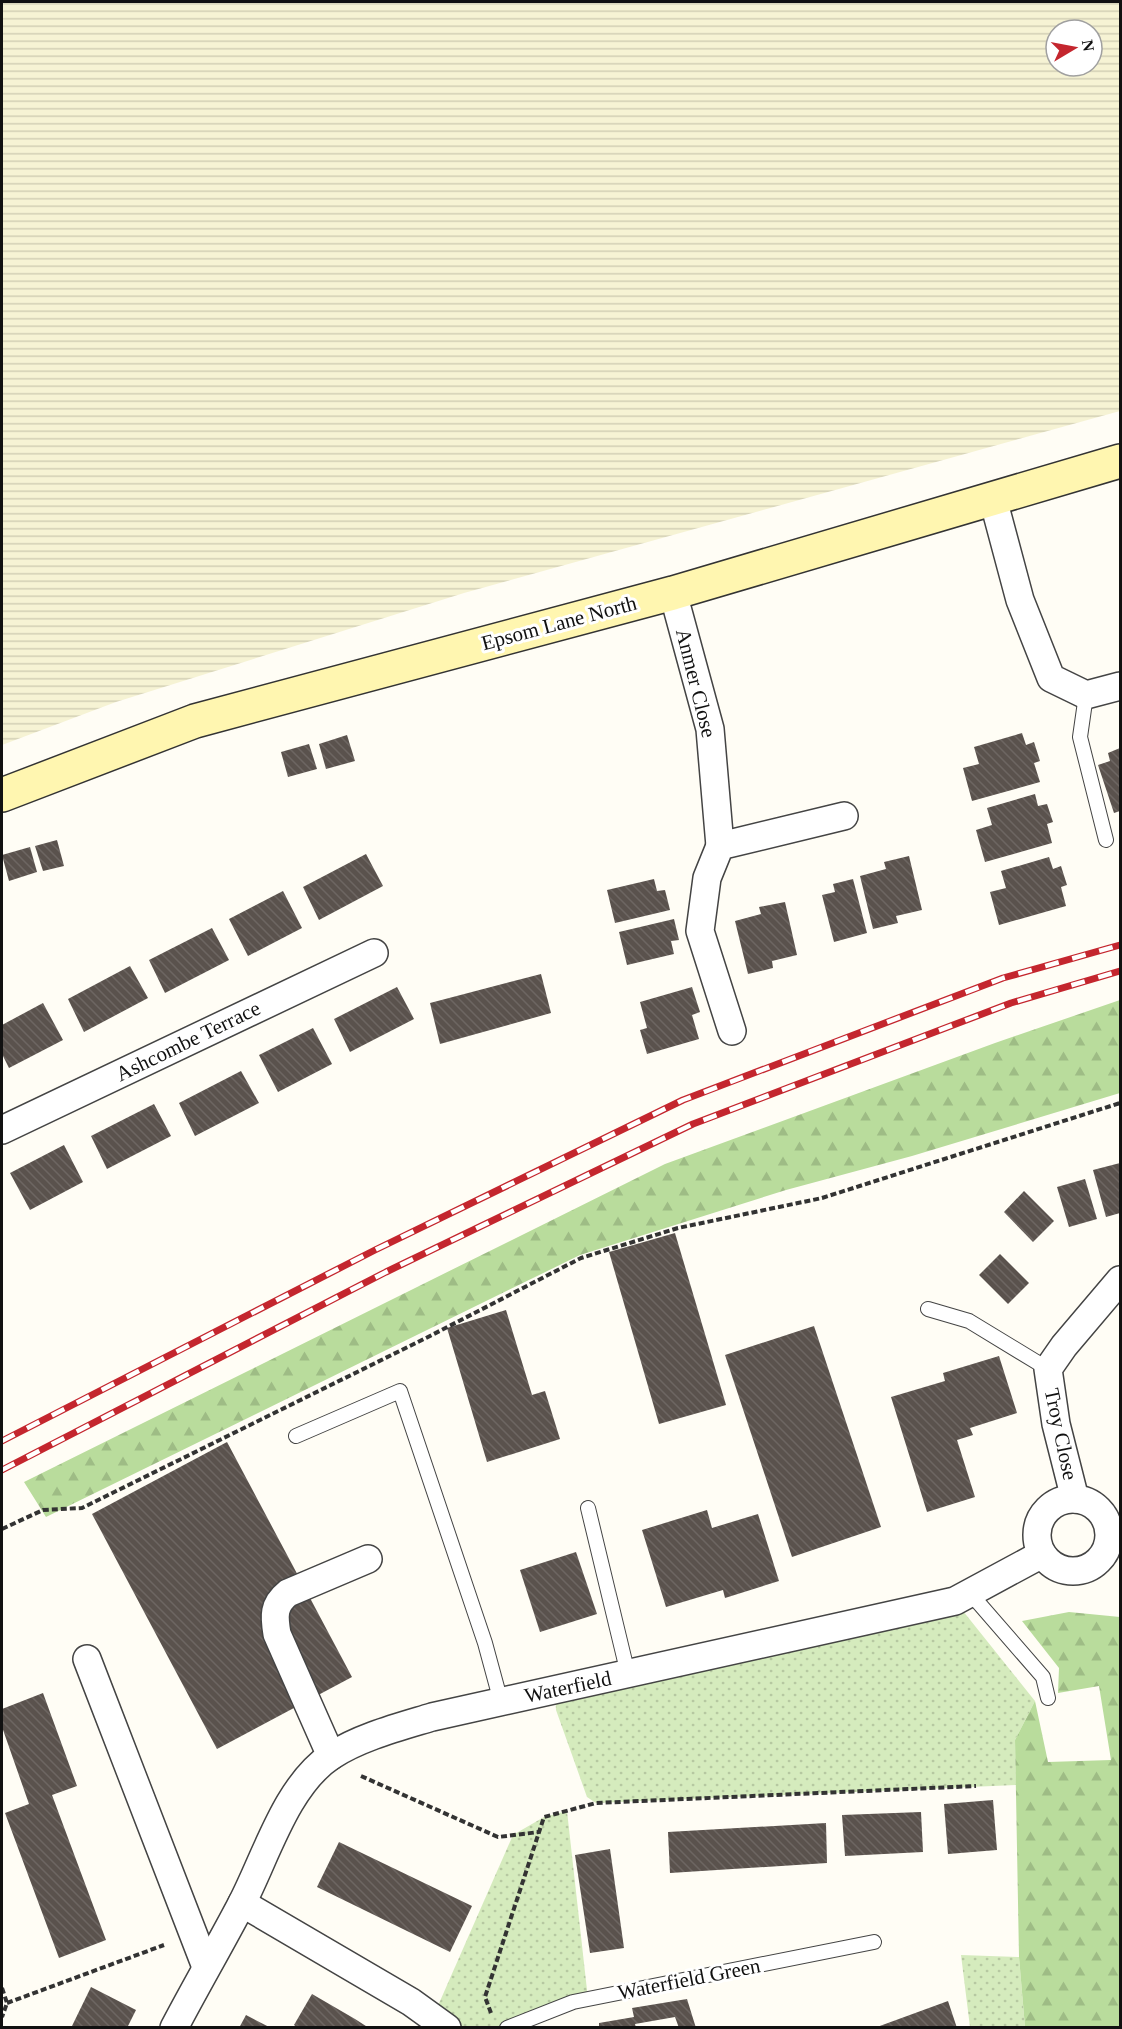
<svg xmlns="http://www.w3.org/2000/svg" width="1122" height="2029" viewBox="0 0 1122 2029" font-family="'Times New Roman',serif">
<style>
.farmland{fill:url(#farmland-rules);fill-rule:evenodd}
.grass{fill:url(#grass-dots)}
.forest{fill:url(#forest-firs)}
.building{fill:url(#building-back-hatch)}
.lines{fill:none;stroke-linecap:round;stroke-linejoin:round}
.service-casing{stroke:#444;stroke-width:16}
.minor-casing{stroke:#444;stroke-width:30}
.secondary-casing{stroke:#333;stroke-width:36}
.path{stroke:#333;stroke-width:4;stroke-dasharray:6 3;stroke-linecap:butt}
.service{stroke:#fff;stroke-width:14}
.minor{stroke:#fff;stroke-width:27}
.secondary{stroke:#fff6b0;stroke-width:33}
.rail-casing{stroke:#c4262e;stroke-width:7}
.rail{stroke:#fff;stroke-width:4.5;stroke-dasharray:14;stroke-linecap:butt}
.labels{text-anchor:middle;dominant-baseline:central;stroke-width:6;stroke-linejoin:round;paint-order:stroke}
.street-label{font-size:21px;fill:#111;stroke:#fff}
</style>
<defs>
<pattern id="farmland-rules" width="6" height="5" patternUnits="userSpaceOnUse" patternTransform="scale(1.5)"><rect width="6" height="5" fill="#f6f3d4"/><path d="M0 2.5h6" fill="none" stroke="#d2cfb5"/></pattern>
<pattern id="grass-dots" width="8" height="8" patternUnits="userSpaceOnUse" patternTransform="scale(1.5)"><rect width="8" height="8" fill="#d5ebbd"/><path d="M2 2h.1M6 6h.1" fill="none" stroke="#b6c8a1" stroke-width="1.8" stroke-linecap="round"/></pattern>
<pattern id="forest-firs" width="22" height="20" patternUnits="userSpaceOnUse" patternTransform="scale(1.5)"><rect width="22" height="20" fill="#b9dc9c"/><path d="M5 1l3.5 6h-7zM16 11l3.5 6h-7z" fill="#9ebc85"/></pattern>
<pattern id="building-back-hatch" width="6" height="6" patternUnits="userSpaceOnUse" patternTransform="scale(1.5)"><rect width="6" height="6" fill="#5a524d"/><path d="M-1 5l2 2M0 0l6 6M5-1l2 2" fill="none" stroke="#6d6662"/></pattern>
</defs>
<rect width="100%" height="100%" fill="#fffdf5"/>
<path class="farmland" d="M2 2H1120V411L464 593 116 702 2 745ZM1056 30H1092V66H1056Z"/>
<g class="grass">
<path d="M955 1601 1035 1701 1015 1740 1016 1785 596 1803 587 1797 556 1710 555 1690Z"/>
<path d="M567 1811 588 1999 506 2027H447L433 2017 513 1835 544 1817Z"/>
<path d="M961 1955 1019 1957 1025 2027H970Z"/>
</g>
<g class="forest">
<path d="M1120 1000V1093L912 1156 786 1190 580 1255 46 1517 24 1482 665 1164 995 1043Z"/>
<path d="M1069 1612 1120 1617V2027H1025L1019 1957 1015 1740 1035 1701 1048 1762 1111 1760 1099 1686 1058 1693 1059 1668 1022 1621Z"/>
</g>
<g class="building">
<path d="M1022 733 1026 745 1034 742 1040 761 1034 763 1040 782 972 801 963 768 979 764 974 747Z"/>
<path d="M347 735 355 761 326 769 319 744Z"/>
<path d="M309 744 317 769 288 777 281 752Z"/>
<path d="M1120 748V811L1114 813 1098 765 1110 761 1108 753Z"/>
<path d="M1035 794 1038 806 1047 804 1053 822 1047 824 1052 843 985 862 976 830 992 825 987 808Z"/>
<path d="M57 840 64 866 43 871 35 846Z"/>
<path d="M30 847 37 872 9 881 2 855Z"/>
<path d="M366 854 383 886 319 920 303 887Z"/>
<path d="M909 856 922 910 896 916 898 923 873 929 860 876 886 869 884 862Z"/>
<path d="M1049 857 1053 869 1061 866 1067 885 1061 887 1066 906 999 925 990 892 1006 888 1001 871Z"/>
<path d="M654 879 657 891 665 890 670 910 615 923 607 890Z"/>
<path d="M853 879 867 933 834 942 822 895 835 892 833 884Z"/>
<path d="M283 891 302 928 248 956 229 919Z"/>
<path d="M785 902 797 955 772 961 773 968 748 974 735 921 761 914 759 907Z"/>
<path d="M674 919 679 940 671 941 674 954 627 965 619 932Z"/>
<path d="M212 928 229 960 165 993 149 960Z"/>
<path d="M130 966 148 998 84 1032 68 999Z"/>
<path d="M541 974 551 1013 440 1044 430 1003Z"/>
<path d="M397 987 414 1019 350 1052 334 1019Z"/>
<path d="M692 987 700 1012 692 1015 699 1039 647 1054 640 1030 647 1028 640 1002Z"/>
<path d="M43 1003 63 1040 9 1068 2 1054V1025Z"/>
<path d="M313 1028 332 1064 278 1092 259 1055Z"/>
<path d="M241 1071 259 1103 195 1136 179 1103Z"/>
<path d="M154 1104 171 1136 107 1169 91 1136Z"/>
<path d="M64 1145 83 1182 30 1210 10 1173Z"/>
<path d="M1120 1163V1213L1106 1217 1093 1170Z"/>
<path d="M1085 1179 1097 1219 1069 1227 1057 1187Z"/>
<path d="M1024 1191 1054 1221 1033 1242 1004 1212Z"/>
<path d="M675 1233 726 1405 659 1424 609 1252Z"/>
<path d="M1000 1254 1029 1283 1008 1304 979 1275Z"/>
<path d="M506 1310 532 1395 545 1391 560 1439 487 1462 447 1328Z"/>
<path d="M814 1326 881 1527 792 1557 725 1355Z"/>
<path d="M999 1356 1017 1413 970 1428 973 1435 957 1440 975 1497 927 1512 891 1397 945 1381 943 1373Z"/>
<path d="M227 1442 352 1677 217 1749 92 1514Z"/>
<path d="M707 1510 712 1528 758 1514 779 1581 725 1598 723 1590 666 1607 642 1530Z"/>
<path d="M576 1552 597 1614 540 1632 520 1570Z"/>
<path d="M43 1693 77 1786 52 1795 106 1940 59 1958 5 1813 29 1804 2 1727V1709Z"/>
<path d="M993 1800 997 1850 948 1854 944 1804Z"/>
<path d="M921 1812 923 1852 845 1856 842 1815Z"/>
<path d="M826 1823 827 1863 670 1873 668 1832Z"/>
<path d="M339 1842 472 1906 450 1952 317 1887Z"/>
<path d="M610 1849 624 1948 590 1953 575 1855Z"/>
<path d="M91 1987 136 2010 127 2028H71Z"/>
<path d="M312 1994 355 2019 369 2028H298L294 2025Z"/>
<path d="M687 1999 696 2028H679L675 2017 635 2024 636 2028H599V2023L634 2017 632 2008Z"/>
<path d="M948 2001 957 2028H877V2027Z"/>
<path d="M246 2015 271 2028H239Z"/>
</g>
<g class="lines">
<g class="service-casing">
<g id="service">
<path d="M1086 695 1080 737 1106 840"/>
<path d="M928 1309 969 1321 1048 1369"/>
<path d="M296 1436 400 1391 485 1643 501 1702"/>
<path d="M588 1508 628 1674"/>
<path d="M970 1593 1043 1677 1048 1698"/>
<path d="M507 2028 573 2002 874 1942"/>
</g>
</g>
<g class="minor-casing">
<g id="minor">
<path d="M993 499 1020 600 1051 678 1086 695 1120 686"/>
<path d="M673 593 710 729 720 846"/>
<path d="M732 1031 700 931 707 878 720 846 844 816"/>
<path d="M2 1130 374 953"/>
<circle cx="1073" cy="1535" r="36"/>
<path d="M1075 1499 1056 1424 1048 1369 1064 1346 1120 1280"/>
<path d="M87 1659 206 1967"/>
<path d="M331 1756 277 1634C274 1616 273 1605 288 1593L368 1559"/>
<path d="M242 1903 411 2002 447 2028"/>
<path d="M174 2028C196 1986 220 1945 242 1903 266 1857 286 1786 331 1756 360 1737 399 1727 432 1717L955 1601 1042 1554"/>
</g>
</g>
<g class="secondary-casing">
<path id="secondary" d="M2 795 195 721 673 593 1120 461"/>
</g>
<g class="path">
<path d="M2 1529 43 1510 82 1508 430 1336 581 1258 678 1228 822 1198 1120 1103"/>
<path d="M361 1776 498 1837 539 1832"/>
<path d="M2 1988 7 2003 2 2017"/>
<path d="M7 2003 164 1945"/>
<path d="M491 2013 485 1997 544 1817 596 1803 976 1786"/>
</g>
<use href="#service" class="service"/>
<use href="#minor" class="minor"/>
<use href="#secondary" class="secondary"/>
<g class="rail-casing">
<g id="rail">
<path d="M2 1441 375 1250 683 1100 1003 978 1120 945"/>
<path d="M2 1470 386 1272 693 1124 1011 1003 1120 971"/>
</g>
</g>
<use href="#rail" class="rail"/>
</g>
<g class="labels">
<g class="street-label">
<text transform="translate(559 623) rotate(-15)">Epsom Lane North</text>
<text transform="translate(696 683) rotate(76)">Anmer Close</text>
<text transform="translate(188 1041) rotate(-26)">Ashcombe Terrace</text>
<text transform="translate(1061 1434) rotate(78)">Troy Close</text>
<text transform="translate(568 1687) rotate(-12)">Waterfield</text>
<text transform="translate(689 1979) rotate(-11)">Waterfield Green</text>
</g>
</g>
<rect width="1122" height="2029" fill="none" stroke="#111111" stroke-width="6"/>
<g transform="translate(1074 48) rotate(80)"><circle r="28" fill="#ffffff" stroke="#a0a0a0" stroke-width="1.5"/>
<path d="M0-4.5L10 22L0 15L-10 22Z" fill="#c4262e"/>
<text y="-9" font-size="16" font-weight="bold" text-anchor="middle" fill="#111111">N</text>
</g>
</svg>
